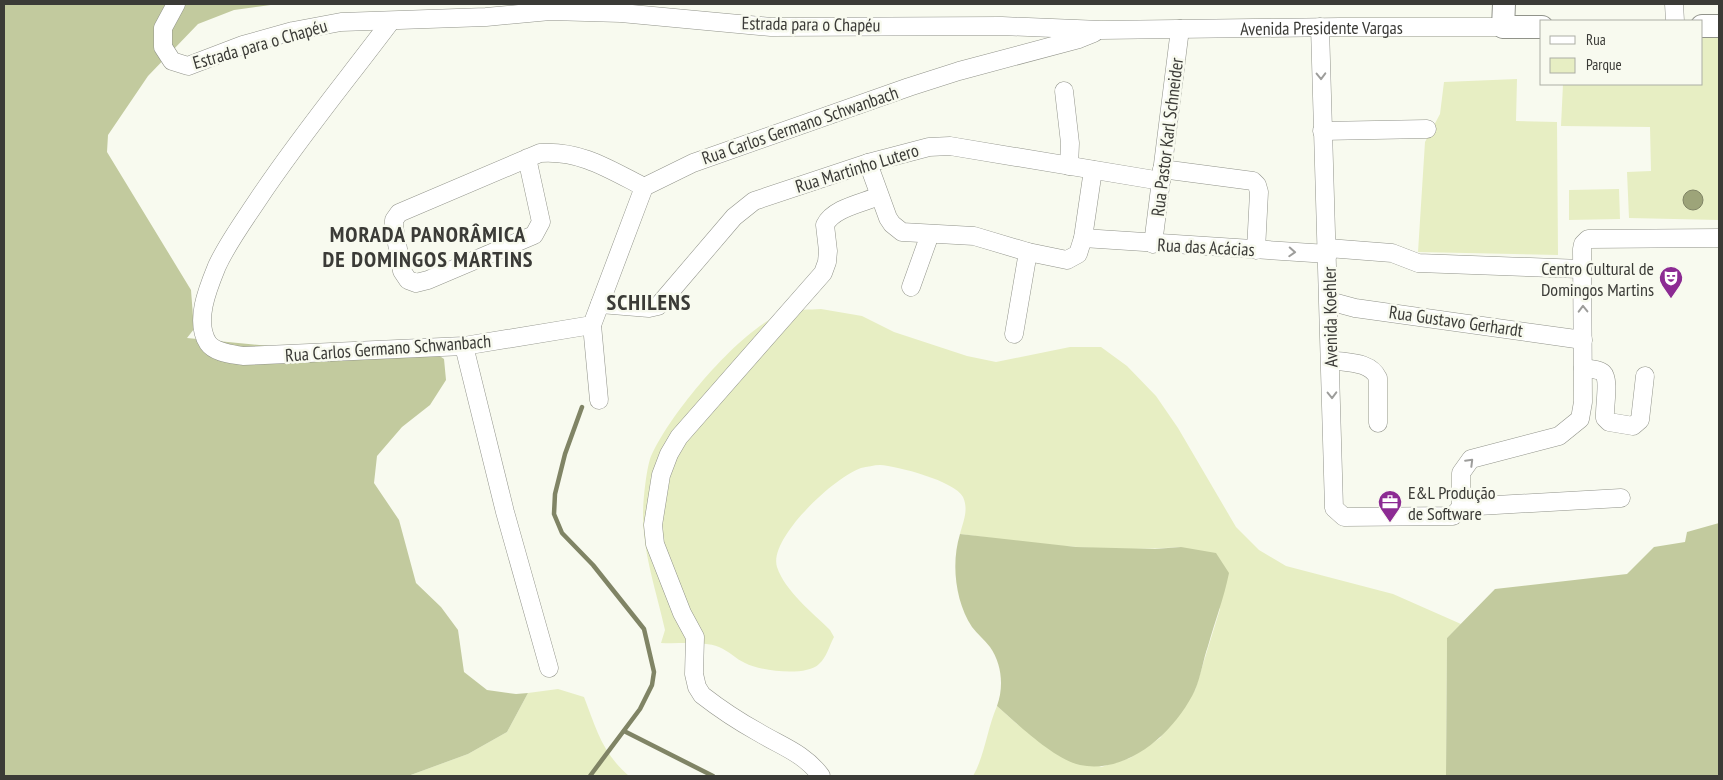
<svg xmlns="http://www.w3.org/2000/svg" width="1723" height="780" viewBox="0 0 1723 780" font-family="'PT Sans Narrow',sans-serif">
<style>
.green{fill:#e7eec3}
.forest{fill:#c2ca9e}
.water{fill:#9da479;stroke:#808465}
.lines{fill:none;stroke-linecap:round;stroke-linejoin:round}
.stream{stroke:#808465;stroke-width:4.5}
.minor-casing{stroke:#91938a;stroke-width:19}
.major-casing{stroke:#91938a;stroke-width:24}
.minor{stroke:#fff;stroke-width:18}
.major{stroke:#fff;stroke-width:22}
.oneway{stroke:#9d9d9b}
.labels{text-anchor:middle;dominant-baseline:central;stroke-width:5;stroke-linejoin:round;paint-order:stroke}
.street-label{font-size:18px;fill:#3b3b37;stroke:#f8faef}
.poi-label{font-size:18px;fill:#3b3b37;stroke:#f8faef;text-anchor:end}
.district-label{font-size:22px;font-weight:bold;letter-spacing:1px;fill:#3b3b37;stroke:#f8faef}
</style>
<rect width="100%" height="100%" fill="#f8faef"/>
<g class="green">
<path d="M1702 34 1719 35V220L1629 218 1627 172 1651 171 1650 127 1561 126 1563 84H1702Z"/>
<path d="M1517 79 1516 121 1557 122 1558 255 1418 252 1425 142 1440 114 1444 82Z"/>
<path d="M1619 189 1620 219 1569 220V190Z"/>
<path d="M821 309 862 316 894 332 967 356 996 362 1070 347H1101L1127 366 1156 396 1178 428 1236 527 1259 550 1286 566 1393 594 1461 624 1447 638 1446 776H973C985 755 987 729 997 706L1017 724 1101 767 1130 758 1160 738 1195 690 1220 609 1181 547C1107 553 1033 544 960 534 963 522 969 510 963 497 955 481 897 466 880 465 874 465 867 467 861 468 836 476 768 538 777 567 785 591 812 612 830 630L834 637C829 646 827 657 819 664 806 677 760 671 745 663 736 659 729 651 719 647 703 641 679 644 661 643L665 630C657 593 643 554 643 515 643 501 646 472 650 459 666 418 744 323 787 312 797 309 810 310 821 309Z"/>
<path d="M558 689 584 697C596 728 602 753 629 776H408L468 754 507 732 528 693Z"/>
</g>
<g class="forest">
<path d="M4 4H278L234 10 198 24 148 76 108 135 107 152 191 290 194 329 187 338 280 347 418 341 444 359 446 380 430 405 402 427 377 456 374 483 399 520 416 583 441 607 458 630 464 672 487 690 516 694 528 693 507 732 468 754 408 776H4Z"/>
<path d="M1719 523V776H1446L1447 638 1495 589 1627 574 1654 547 1685 542 1687 532Z"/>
<path d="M960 534 1076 547 1155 549 1181 547 1216 553 1229 573C1224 598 1215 621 1208 646 1203 660 1201 676 1195 690 1176 731 1128 775 1080 765 1055 760 1016 723 997 706 1004 687 1002 664 990 647 985 640 977 634 972 627 955 601 951 563 960 534Z"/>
</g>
<circle class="water" cx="1693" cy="200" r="10"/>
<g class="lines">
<g class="stream">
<path d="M582 407 565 454 555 494 554 514 562 533 593 565 644 629 654 672 652 685 640 709 590 776"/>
<path d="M624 731 713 776"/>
</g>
<g class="minor-casing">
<g id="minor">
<path id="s1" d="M176 4 163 28V47L172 61 188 66 243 45 293 31 341 22 486 17 550 11 621 13 771 27 1002 26 1101 30 1340 27H1503"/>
<path d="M1674 4 1675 21"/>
<path d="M391 21C346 81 298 139 257 201 243 222 227 244 217 266 208 288 194 321 208 343 215 353 232 354 243 356L464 346 592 325 644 187 693 163 909 87 959 71 1079 39 1094 33"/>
<path d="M1320 27 1334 508 1344 517 1453 516 1461 507V473L1471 459 1559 436 1580 419 1583 402 1582 249 1583 244 1588 239 1719 238"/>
<path d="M1064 91 1070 143 1069 166"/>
<path d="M1322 131 1427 129"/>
<path d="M527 158 541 222 534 235 428 280 416 283 408 280 402 271 394 227V220L399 213 540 153C580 150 609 169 644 187"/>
<path d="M868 163 888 218 892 224 902 232 974 236 1028 252 1067 260 1078 254 1083 238 1093 170"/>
<path d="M1162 169 1253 181 1257 185 1259 192 1256 250"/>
<path d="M1083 238 1328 254"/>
<path d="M1153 244 1180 29"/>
<path d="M1328 248 1392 253 1418 263 1582 269"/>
<path d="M911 287 930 234"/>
<path d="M1329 301 1355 308 1583 340"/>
<path d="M600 304 649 308 658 306 734 217 754 201 868 163 929 147 950 146 1161 181"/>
<path d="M592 325 599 400"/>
<path d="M1014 334 1028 252"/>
<path d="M464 346 505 512 549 668"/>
<path d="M1331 360C1347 363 1370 361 1378 378V423"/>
<path d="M1583 368C1589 369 1599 369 1603 373 1610 380 1604 408 1605 418L1609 422 1633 426 1640 420 1645 376"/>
<path d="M1461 507 1621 498"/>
<path d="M821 776C804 753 781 746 758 732 738 721 720 709 702 695L697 687 694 674 695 637 682 613 655 544 653 525 661 475 669 454 679 437 823 273 827 262 828 251 825 225C833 208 863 203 879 196"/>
</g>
</g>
<g class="major-casing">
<g id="major">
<path d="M1504 4 1503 27H1542"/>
<path d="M1702 26H1719"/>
</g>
</g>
<use href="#minor" class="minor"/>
<use href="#major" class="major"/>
</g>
<defs><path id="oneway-chevron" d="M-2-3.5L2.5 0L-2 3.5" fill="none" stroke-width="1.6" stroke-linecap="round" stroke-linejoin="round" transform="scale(1.25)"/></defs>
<g class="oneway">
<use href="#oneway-chevron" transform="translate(1321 76) rotate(89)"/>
<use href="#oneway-chevron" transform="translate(1292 252) rotate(3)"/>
<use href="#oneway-chevron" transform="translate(1583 309) rotate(-91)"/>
<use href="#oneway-chevron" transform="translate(1332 395) rotate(89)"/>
<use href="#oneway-chevron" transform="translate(1470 462) rotate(-45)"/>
</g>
<defs>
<g id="theatre-pin" transform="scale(1.25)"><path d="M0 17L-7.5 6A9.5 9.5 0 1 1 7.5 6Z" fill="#8c2b93" stroke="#f8faef"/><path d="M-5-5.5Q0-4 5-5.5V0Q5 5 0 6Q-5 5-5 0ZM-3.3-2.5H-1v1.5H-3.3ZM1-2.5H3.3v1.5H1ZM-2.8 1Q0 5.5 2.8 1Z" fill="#fff"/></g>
<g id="office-pin" transform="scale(1.25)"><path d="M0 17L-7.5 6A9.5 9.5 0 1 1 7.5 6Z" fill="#8c2b93" stroke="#f8faef"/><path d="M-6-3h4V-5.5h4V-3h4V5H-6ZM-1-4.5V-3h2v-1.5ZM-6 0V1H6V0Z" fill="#fff"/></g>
</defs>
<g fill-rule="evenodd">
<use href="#theatre-pin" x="1671" y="278"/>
<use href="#office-pin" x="1390" y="502"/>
</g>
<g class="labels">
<g class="street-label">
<text transform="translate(811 24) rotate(1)">Estrada para o Chapéu</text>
<text stroke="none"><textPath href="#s1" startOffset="1221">Avenida Presidente Vargas</textPath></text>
<text transform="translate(260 44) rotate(-16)">Estrada para o Chapéu</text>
<text transform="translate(800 125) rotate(-19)">Rua Carlos Germano Schwanbach</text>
<text transform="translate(1167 137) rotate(-83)">Rua Pastor Karl Schneider</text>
<text transform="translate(857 168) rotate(-17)">Rua Martinho Lutero</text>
<text transform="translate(1206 247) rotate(3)">Rua das Acácias</text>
<text transform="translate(1330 317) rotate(-91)">Avenida Koehler</text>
<text transform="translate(1456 321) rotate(8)">Rua Gustavo Gerhardt</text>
<text transform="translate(388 348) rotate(-4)">Rua Carlos Germano Schwanbach</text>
</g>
<g class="poi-label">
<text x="1654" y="268">Centro Cultural de<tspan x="1654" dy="21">Domingos Martins</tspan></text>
<text x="1408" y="492" text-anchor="start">E&amp;L Produção<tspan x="1408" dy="21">de Software</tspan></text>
</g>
<g class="district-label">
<text x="428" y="234">MORADA PANORÂMICA<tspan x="428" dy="25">DE DOMINGOS MARTINS</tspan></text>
<text x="649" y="302">SCHILENS</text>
</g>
</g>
<rect width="1723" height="780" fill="none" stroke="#3b3b37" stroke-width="10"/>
<rect x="1540" y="20" width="162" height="65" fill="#f8faef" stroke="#acaea5"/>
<rect x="1550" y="36" width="25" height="8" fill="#ffffff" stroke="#acaea5"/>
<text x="1586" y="45" font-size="15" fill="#3b3b37">Rua</text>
<rect x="1550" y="58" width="25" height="15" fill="#e7eec3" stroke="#acaea5"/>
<text x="1586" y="70" font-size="15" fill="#3b3b37">Parque</text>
</svg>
